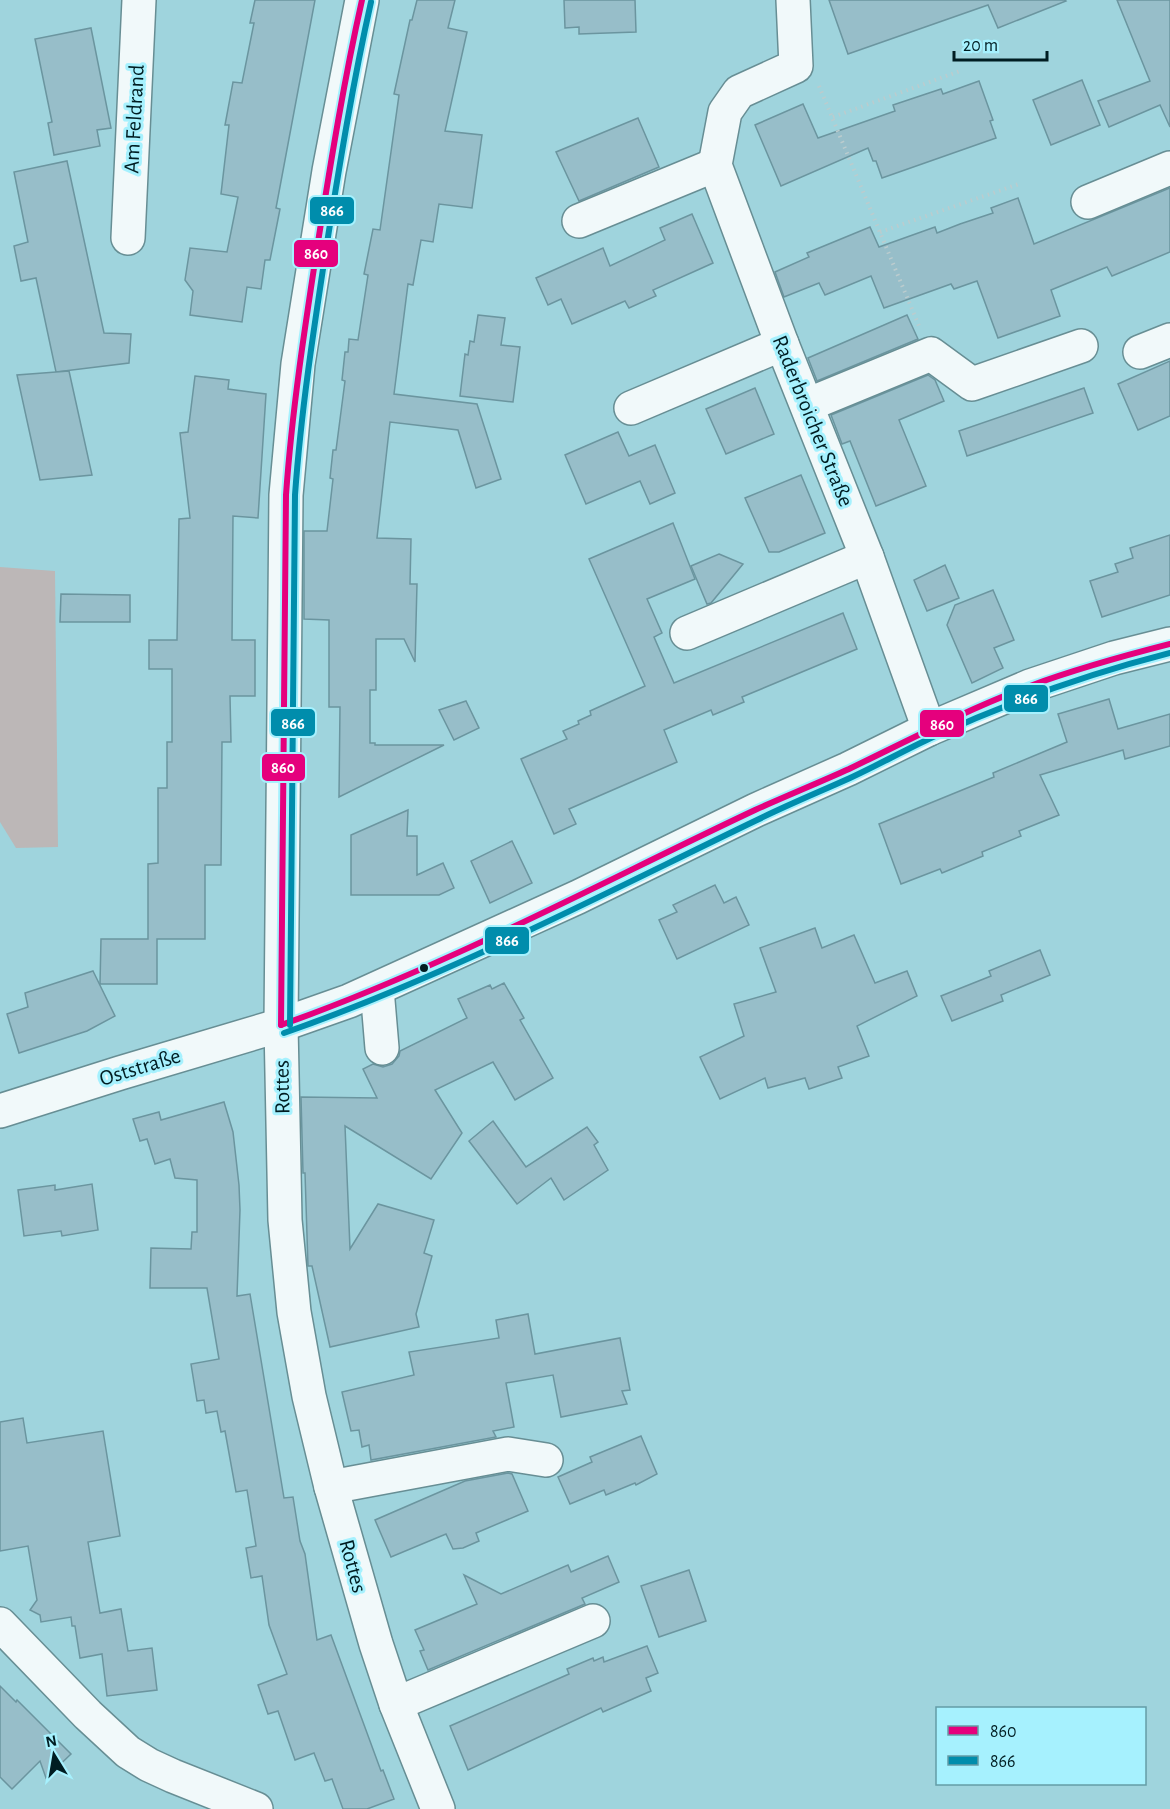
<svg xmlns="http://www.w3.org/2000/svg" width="1170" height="1809" viewBox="0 0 1170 1809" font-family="'Alegreya Sans',sans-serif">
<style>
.green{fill:#bcb7b7}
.building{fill:#97bec9;stroke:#6b959f;stroke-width:1.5}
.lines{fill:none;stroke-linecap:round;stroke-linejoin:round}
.minor-casing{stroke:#678e94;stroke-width:36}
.path{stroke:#bbccce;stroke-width:4;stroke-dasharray:1.5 4.5;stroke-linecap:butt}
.minor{stroke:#f1f9fa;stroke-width:33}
.bus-1-casing{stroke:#a6f1fe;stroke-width:10}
.bus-2-casing{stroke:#a6f1fe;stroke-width:10}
.bus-1{stroke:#e5007d;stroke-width:6}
.bus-2{stroke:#008dac;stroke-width:6}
.bus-dot{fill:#001d22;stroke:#a6f1fe;stroke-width:2}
.labels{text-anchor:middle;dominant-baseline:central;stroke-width:6;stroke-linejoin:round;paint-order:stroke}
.street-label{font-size:22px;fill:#001d22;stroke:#a6f1fe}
.line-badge{stroke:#a6f1fe;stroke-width:2}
.badge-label{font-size:16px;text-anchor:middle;font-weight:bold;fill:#fff}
</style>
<rect width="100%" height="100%" fill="#9fd4dd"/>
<path class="green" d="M0 567 55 571 58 847 16 848 0 822Z"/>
<g class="building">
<path d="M255 0H315L276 208 280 209 270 260H265L261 289 247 287 242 322 190 315 193 291 185 280 190 248 227 252 238 197 221 194 229 125H225L233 82 242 83 254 23H250Z"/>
<path d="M417 0H455L448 28 467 32 445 131 482 135 472 208 439 204 433 242 421 240 413 285 408 284 394 394 477 404 501 479 476 488 458 430 390 422 377 538 411 539 410 584H417L415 662 404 639H376V690H370V743H375V745H444L339 797 340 707H329V620L304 619V531H327L333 479 330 478 333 450H336L345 381 342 380 345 352H348L349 339 358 340 368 275 364 274 373 229 380 230 399 95 394 94 410 20H412Z"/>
<path d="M564 0H635L636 32 579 34V27L565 28Z"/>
<path d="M829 0H1065L1066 1 998 28 988 5 848 54Z"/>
<path d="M1117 0H1170V127L1160 105 1109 127 1098 101 1150 81Z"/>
<path d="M91 28 111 128 97 130 100 146 54 155 48 123 52 122 35 39Z"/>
<path d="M1082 80 1100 125 1051 145 1033 100Z"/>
<path d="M979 81 993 120 990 121 996 138 882 178 876 161H873L868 148 781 186 755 125 803 104 818 138 895 111 893 105 941 89 943 94Z"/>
<path d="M638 118 659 167 579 201 556 152Z"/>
<path d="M67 161 104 333 131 334 129 363 56 372 36 278 21 281 14 246 28 242 14 172Z"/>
<path d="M1170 188V252L1112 276 1107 267 1051 290 1060 316 998 338 977 281 954 289 951 284 884 308 871 276 825 295 819 283 784 297 775 272 809 257 807 253 870 227 879 247 935 227 937 233 960 224 993 213 991 208 1018 198 1034 244Z"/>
<path d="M692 214 713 263 653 290 656 296 629 308 625 301 572 324 561 299 548 305 536 278 603 248 610 266 665 240 660 228Z"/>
<path d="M478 315 505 318 501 345 520 347 513 402 460 396 465 354 468 355 470 341 474 342Z"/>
<path d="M907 315 918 339 817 381 808 358Z"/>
<path d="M1170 361V416L1138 430 1118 384Z"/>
<path d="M69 371 92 475 40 480 17 375Z"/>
<path d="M928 375 935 380 944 401 899 420 926 486 876 506 850 441 842 444 831 415Z"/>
<path d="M195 376 229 380 228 389 266 394 258 518 233 516 232 640H255V696H230L231 742H222L221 865H205V939H157V984H100L101 939H148V864L158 863V788H167V742H172V669H149V640H177L179 519 190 518 180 433 188 432Z"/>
<path d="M755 388 774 434 726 454 706 409Z"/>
<path d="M1084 388 1093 413 967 456 959 431Z"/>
<path d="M618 432 629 456 655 445 675 493 650 504 640 481 586 504 565 455Z"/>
<path d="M801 475 825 533 779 552H769L745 498Z"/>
<path d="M673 523 695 579 647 599 662 633 654 637 674 683 843 613 857 649 742 697 744 702 713 715 711 710 664 730 677 762 569 809 576 824 554 834 521 759 567 739 563 731 579 724 578 721 591 715 590 711 645 686 589 559Z"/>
<path d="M1170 535V595L1102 617 1090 581 1118 572 1115 564 1133 558 1130 548Z"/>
<path d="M719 554 743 564 711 603 707 604 691 566Z"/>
<path d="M945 565 959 598 927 611 914 580Z"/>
<path d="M993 590 1014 640 994 648 1003 668 972 683 947 625 955 605Z"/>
<path d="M61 594 130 595V622H60Z"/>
<path d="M1109 699 1118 729 1170 714V746L1125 759 1123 750 1040 775 1059 815 1019 831 1021 836 982 852 983 856 942 873 940 869 901 884 879 824 994 777 993 773 1067 742 1058 714Z"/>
<path d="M466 701 479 728 454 740 439 710Z"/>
<path d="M408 810 407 836H417V875L443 863 454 888 439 895H351V835Z"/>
<path d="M512 841 532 883 490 903 471 861Z"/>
<path d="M715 885 724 903 736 897 749 925 677 959 659 920 677 912 673 905Z"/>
<path d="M815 928 822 948 854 935 875 983 907 971 917 996 857 1026 869 1056 838 1067 842 1078 809 1089 805 1078 768 1088 765 1078 720 1099 700 1057 744 1036 734 1004 776 992 760 948Z"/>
<path d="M1040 950 1050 975 1001 995 1003 1001 952 1021 941 996 991 976 989 971Z"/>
<path d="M93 971 115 1016 87 1031 19 1053 7 1014 28 1007 25 993Z"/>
<path d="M504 983 524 1018 520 1020 553 1078 515 1100 493 1062 435 1090 462 1133 431 1179 345 1126 350 1249 378 1204 434 1220 424 1253 432 1256 416 1314 419 1327 330 1347 312 1266H308L305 1173H303L301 1097 377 1098 363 1069 373 1064 383 1067 392 1064 399 1056 400 1051 467 1018 458 999 490 985 492 989Z"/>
<path d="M224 1102 233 1132 239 1185 240 1210 237 1296 250 1294 284 1498 293 1497 300 1541 305 1554 317 1640 331 1635 381 1771 383 1770 394 1799 367 1809H343L332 1779 325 1781 314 1753 295 1760 278 1711 268 1714 258 1685 287 1674 269 1625 262 1576 251 1578 246 1548 256 1546 247 1490 236 1492 225 1431 221 1432 217 1411 206 1413 204 1400 197 1401 191 1364 219 1359 207 1288H150L151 1248 191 1249 192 1232H197V1180L175 1178 170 1159 155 1164 147 1139 140 1141 133 1119 159 1112 161 1120Z"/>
<path d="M493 1121 526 1167 587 1127 598 1142 594 1145 608 1170 564 1200 551 1178 517 1204 469 1141Z"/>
<path d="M92 1184 98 1230 62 1236 61 1231 24 1236 18 1190 55 1185V1190Z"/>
<path d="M528 1314 535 1354 620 1338 630 1390 622 1391 627 1404 561 1417 553 1375 506 1383 514 1427 493 1431 496 1437 371 1460 369 1445 362 1447 359 1430 351 1431 342 1392 414 1375 409 1352 499 1338 496 1320Z"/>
<path d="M23 1418 27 1443 103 1431 120 1536 88 1542 100 1613 121 1609 128 1651 152 1648 157 1690 107 1696 102 1654 80 1658 75 1626H72L71 1617 41 1622 40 1615 30 1610 37 1600 28 1546 0 1551V1422Z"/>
<path d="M641 1436 657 1474 636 1485 635 1483 606 1495 604 1490 570 1504 558 1477 592 1462 590 1457Z"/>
<path d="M508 1473 512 1474 528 1511 476 1533 479 1541 463 1548 453 1549 446 1534 391 1557 375 1520 465 1481Z"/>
<path d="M608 1556 619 1582 582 1598 585 1604 428 1670 420 1651 424 1650 415 1630 477 1604 464 1575 501 1594 568 1565 571 1572Z"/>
<path d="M689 1570 706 1621 659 1637 641 1586Z"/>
<path d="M647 1646 658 1673 646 1678 651 1691 603 1712 601 1708 468 1770 450 1726 569 1674 567 1669 593 1658 594 1661 603 1657 604 1662Z"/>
<path d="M0 1686 16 1702 17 1700 71 1754 46 1778 40 1761 12 1789 0 1777Z"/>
</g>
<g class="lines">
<g class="minor-casing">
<g id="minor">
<path d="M362 0 329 171 298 364 286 495 281 1025 285 1220 294 1312 309 1396 331 1487 376 1644 396 1704 438 1809"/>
<path d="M793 0 796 66 739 92 725 112 715 165 782 344 867 557 929 729"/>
<path d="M1088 202 1170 168"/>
<path d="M579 221 715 165"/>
<path d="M128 238 139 0"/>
<path d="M1140 352 1170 340"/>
<path d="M807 405 931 354 972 384 1081 346"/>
<path d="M631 408 782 344"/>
<path d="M687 633 867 557"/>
<path d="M377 989 382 1048"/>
<path d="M0 1111 120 1073 281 1025 349 1001 578 897 756 810 848 769 929 729 1030 686 1114 658 1170 644"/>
<path d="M331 1487 508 1454 546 1460"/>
<path d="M0 1624 88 1715 128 1752 149 1765 173 1776 256 1809"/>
<path d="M396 1704 593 1621"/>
</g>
</g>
<g class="path">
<path d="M819 86 919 326"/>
<path d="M833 117 960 71"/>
<path d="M880 232 1019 184"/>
</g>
<use href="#minor" class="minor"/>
<g class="bus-1-casing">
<g id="bus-1">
<path d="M281 1025 286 495C292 410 305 326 318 242 331 161 344 80 362 0"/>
<path d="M281 1025C445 967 598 884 755 810 786 796 818 783 849 769 909 740 968 709 1030 686 1076 669 1123 656 1170 644"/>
</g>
</g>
<g class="bus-2-casing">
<g id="bus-2">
<path d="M290 1025 295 495C301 411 314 327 327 243 340 162 353 82 371 2"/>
<path d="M284 1033C447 976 601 895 757 820 787 805 819 792 850 778 878 765 905 750 933 737 1009 702 1088 674 1170 653"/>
</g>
</g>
<use href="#bus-1" class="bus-1"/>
<use href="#bus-2" class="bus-2"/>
</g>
<circle class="bus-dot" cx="424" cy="968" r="5"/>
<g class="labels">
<g class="street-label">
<text transform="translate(134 119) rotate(-87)">Am Feldrand</text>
<text transform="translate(813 421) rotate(68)">Raderbroicher Straße</text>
<text transform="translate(140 1067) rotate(-17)">Oststraße</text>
<text transform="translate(282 1087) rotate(-91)">Rottes</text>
<text transform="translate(353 1566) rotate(75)">Rottes</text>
</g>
</g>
<g class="line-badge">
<rect x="309" y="196" width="46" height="29" rx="6" fill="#008dac"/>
<rect x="293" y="239" width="46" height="29" rx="6" fill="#e5007d"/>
<rect x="1003" y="684" width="46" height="29" rx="6" fill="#008dac"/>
<rect x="270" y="708" width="46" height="29" rx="6" fill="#008dac"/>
<rect x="919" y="709" width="46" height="29" rx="6" fill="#e5007d"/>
<rect x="261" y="753" width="45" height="29" rx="6" fill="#e5007d"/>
<rect x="484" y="926" width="46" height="29" rx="6" fill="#008dac"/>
</g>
<g class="badge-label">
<text x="332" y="216">866</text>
<text x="316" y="259">860</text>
<text x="1026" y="704">866</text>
<text x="293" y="729">866</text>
<text x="942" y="730">860</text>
<text x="283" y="773">860</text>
<text x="507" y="946">866</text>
</g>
<rect x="936" y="1707" width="210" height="78" fill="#a6f1fe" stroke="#649ca6" stroke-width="1.5"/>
<rect x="948" y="1726" width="30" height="9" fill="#e5007d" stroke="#649ca6" stroke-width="1.5"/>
<text x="990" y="1737" font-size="18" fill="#001d22">860</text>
<rect x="948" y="1756" width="30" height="9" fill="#008dac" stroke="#649ca6" stroke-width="1.5"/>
<text x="990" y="1767" font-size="18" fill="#001d22">866</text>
<g transform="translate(54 1755) rotate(349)" stroke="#a6f1fe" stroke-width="4.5" paint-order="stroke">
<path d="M0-4.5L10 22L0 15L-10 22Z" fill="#001d22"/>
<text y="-9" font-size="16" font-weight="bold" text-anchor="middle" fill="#001d22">N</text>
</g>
<path d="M954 51v9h93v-9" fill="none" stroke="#001d22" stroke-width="3"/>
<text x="963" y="51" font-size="18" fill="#001d22" stroke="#a6f1fe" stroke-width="4.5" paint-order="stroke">20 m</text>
</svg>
